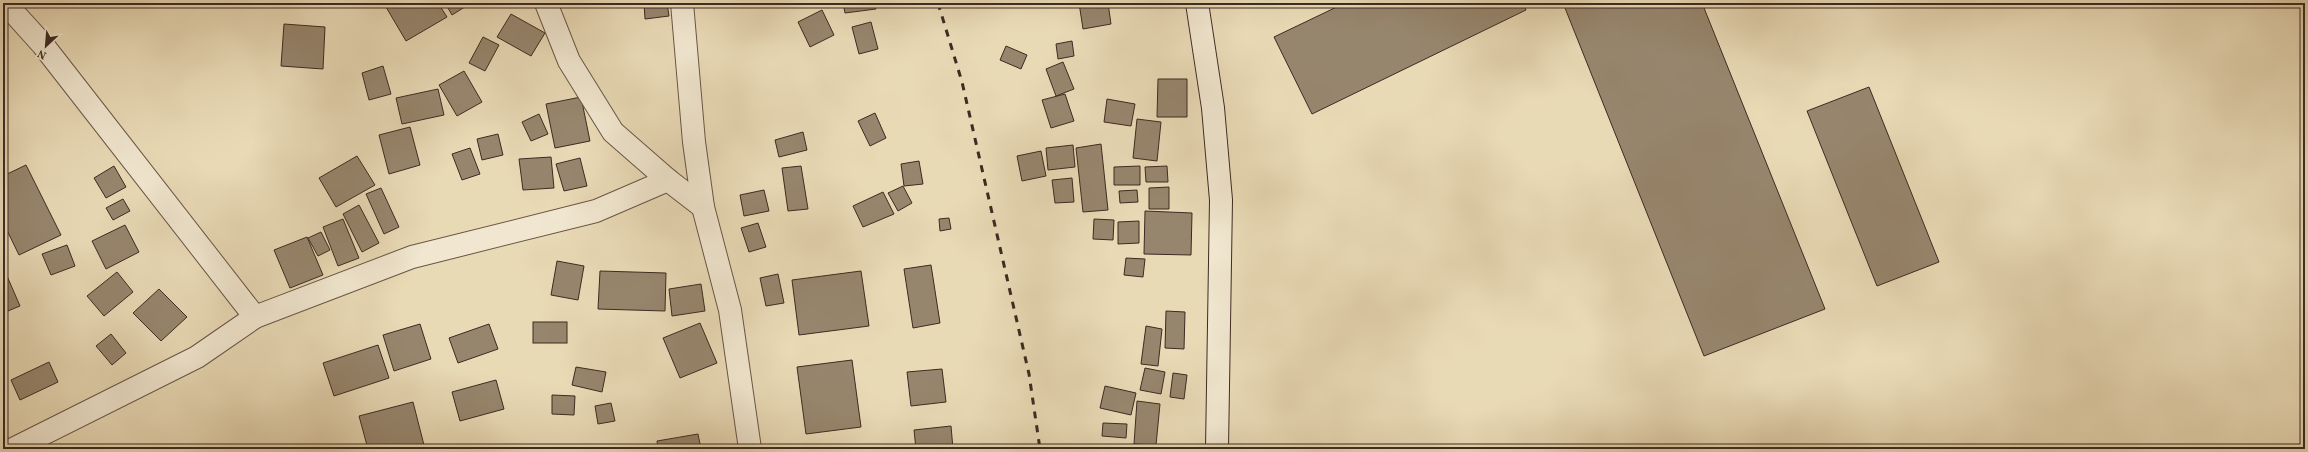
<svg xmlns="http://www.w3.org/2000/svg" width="2308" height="452" viewBox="0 0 2308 452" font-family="Vollkorn,serif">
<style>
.building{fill:#97866e;stroke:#3e2a21}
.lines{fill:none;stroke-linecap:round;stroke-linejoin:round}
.street-casing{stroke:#695646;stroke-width:24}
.secondary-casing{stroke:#3e2a21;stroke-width:24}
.street{stroke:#f1e7d0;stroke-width:22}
.secondary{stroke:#f1e7d0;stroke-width:22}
.rail{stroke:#3e2a21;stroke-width:3;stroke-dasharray:7 7;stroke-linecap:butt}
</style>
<rect width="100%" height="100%" fill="#e9dab6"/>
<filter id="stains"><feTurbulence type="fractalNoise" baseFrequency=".005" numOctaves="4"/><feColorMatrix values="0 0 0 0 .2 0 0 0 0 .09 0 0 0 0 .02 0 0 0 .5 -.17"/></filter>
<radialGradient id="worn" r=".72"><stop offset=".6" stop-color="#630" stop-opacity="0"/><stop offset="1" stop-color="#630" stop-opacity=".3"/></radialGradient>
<g class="building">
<path d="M393 3H438L447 17 406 41 386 7Z"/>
<path d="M445 3H471L452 15Z"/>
<path d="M644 3H667L669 16 645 19Z"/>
<path d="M843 3H875L876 9 845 13Z"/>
<path d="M1016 3H1034L1017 7Z"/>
<path d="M1079 3H1108L1111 24 1083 29Z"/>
<path d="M1345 3H1523L1526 10 1312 114 1274 37Z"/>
<path d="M1563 3H1702L1825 309 1704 356Z"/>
<path d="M2276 3H2291L2277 7Z"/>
<path d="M822 10 834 35 810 47 798 22Z"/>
<path d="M511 14 545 33 531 56 497 37Z"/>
<path d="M871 22 878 49 859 54 852 27Z"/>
<path d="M284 24 325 27 323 69 281 66Z"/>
<path d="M483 37 499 45 485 71 469 63Z"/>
<path d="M1072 41 1074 56 1058 59 1056 44Z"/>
<path d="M1006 46 1027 55 1021 69 1000 60Z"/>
<path d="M1063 62 1074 89 1056 96 1046 69Z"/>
<path d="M383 66 391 94 369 100 362 73Z"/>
<path d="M464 71 482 102 457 116 439 85Z"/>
<path d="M1158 79H1187V117H1157Z"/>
<path d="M1869 87 1939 262 1877 286 1807 111Z"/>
<path d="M438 89 444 115 402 124 396 98Z"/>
<path d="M1065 94 1074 121 1051 128 1042 100Z"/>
<path d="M581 97 590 141 555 148 546 104Z"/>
<path d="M1107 99 1135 104 1131 126 1104 122Z"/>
<path d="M875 113 886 138 870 146 858 121Z"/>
<path d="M539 114 548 134 531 141 522 122Z"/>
<path d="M1137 119 1161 122 1157 161 1133 158Z"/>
<path d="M410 127 420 165 389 174 379 135Z"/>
<path d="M803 132 807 150 779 157 775 140Z"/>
<path d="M498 134 503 155 482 160 477 139Z"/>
<path d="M1101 144 1108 210 1083 212 1076 148Z"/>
<path d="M1073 145 1075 167 1048 170 1046 148Z"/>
<path d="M470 148 480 174 462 180 452 154Z"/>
<path d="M1041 151 1046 176 1022 181 1017 156Z"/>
<path d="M357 156 375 185 336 207 319 178Z"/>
<path d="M551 157 554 188 523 190 519 159Z"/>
<path d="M580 158 587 186 564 191 556 164Z"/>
<path d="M919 161 923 184 904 186 901 164Z"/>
<path d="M26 165 61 235 19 255 3 222V176Z"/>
<path d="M114 166 126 187 106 198 94 178Z"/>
<path d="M801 166 808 209 788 211 782 168Z"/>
<path d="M1140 166V185H1114V167Z"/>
<path d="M1167 166 1168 182H1146L1145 167Z"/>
<path d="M1072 178 1074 202 1055 203 1052 180Z"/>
<path d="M903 186 912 203 898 211 888 193Z"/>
<path d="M1169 187V209H1149V188Z"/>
<path d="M381 188 399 227 384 234 366 194Z"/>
<path d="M764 190 769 211 744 216 740 195Z"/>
<path d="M1137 190 1138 202 1120 203 1119 191Z"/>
<path d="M883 192 894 214 863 227 853 206Z"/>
<path d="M123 199 130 211 113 220 106 208Z"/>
<path d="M359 205 379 243 362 252 343 214Z"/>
<path d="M1145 211 1192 213 1191 255 1144 254Z"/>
<path d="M949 218 951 229 940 231 939 219Z"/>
<path d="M343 219 359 258 338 266 323 227Z"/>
<path d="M1094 219 1114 220 1113 240 1093 239Z"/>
<path d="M1139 221V243L1118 244V222Z"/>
<path d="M758 223 766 247 749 252 741 228Z"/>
<path d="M125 225 139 252 106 269 92 241Z"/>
<path d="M321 232 330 250 318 256 308 238Z"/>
<path d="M307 237 323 275 290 288 274 250Z"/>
<path d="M67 245 75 266 51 275 42 254Z"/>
<path d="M1126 258 1145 259 1143 277 1124 275Z"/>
<path d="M557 261 584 266 578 300 551 295Z"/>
<path d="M931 265 940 323 913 328 904 269Z"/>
<path d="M600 271 666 273 665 311 598 309Z"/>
<path d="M861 271 869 326 799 335 792 280Z"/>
<path d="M117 272 133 292 104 316 87 296Z"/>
<path d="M778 274 784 303 766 306 760 278Z"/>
<path d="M7 276 20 306 3 313V278Z"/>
<path d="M701 284 705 311 672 316 669 289Z"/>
<path d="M159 289 187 317 161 341 133 313Z"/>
<path d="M1166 311 1185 312 1184 349 1165 348Z"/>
<rect x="533" y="322" width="34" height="21"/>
<path d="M700 323 717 363 680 378 663 338Z"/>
<path d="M420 324 431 359 394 371 383 335Z"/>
<path d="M489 324 498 349 458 363 449 338Z"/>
<path d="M1146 326 1162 329 1158 366 1141 364Z"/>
<path d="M111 334 126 353 112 365 96 346Z"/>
<path d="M378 345 389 378 334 396 323 363Z"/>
<path d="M852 360 861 427 806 434 797 367Z"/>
<path d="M49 362 58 382 20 400 11 380Z"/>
<path d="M576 367 606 372 602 392 572 385Z"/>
<path d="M1145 368 1165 372 1161 394 1140 390Z"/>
<path d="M942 369 946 402 911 406 907 372Z"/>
<path d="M1173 373 1187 375 1184 399 1170 397Z"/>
<path d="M496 380 504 409 460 421 452 392Z"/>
<path d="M1105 386 1136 393 1131 415 1100 408Z"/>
<path d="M552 395 575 396 574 415 552 414Z"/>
<path d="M1137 401 1160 404 1156 445 1134 444Z"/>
<path d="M413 402 425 449H368L359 416Z"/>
<path d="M611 403 615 421 598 424 595 406Z"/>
<path d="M1103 423 1127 424 1126 438 1102 436Z"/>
<path d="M951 426 953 449H916L914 430Z"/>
<path d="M698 434 701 449H658L657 441Z"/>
<path d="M1169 445 1183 446V449H1168Z"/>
</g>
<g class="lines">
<g class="street-casing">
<g id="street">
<path d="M5 3 43 45 255 317"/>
<path d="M546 3 569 61 613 132 668 180 703 207"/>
<path d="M682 3 694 142 703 207 730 310 750 449"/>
<path d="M13 449 197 357 255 317 412 257 596 211 668 180"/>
</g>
</g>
<g class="secondary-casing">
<path id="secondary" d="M1197 3 1213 108 1221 200 1217 449"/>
</g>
<use href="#street" class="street"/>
<use href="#secondary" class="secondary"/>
<path class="rail" d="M938 3 962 82 1029 374 1040 449"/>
</g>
<rect width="2308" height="452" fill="none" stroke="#e9dab6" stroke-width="16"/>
<rect x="4" y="4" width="2300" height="444" fill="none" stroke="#3e2a21" stroke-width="2"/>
<rect x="8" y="8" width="2292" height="436" fill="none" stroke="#3e2a21"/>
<g transform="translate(46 46) rotate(206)" stroke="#f1e7d0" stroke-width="3" paint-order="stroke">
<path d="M0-3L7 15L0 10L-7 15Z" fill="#3e2a21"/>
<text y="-6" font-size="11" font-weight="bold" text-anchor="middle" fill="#3e2a21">N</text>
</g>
<rect width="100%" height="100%" filter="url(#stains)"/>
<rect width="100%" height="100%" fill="url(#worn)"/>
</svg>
